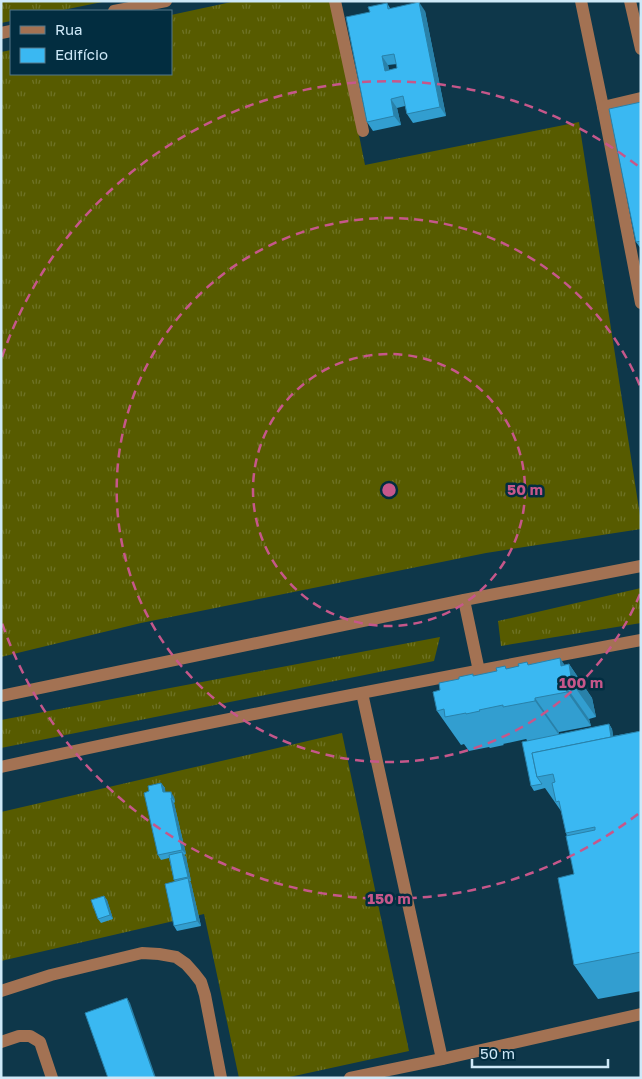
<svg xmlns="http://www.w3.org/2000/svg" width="642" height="1079" viewBox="0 0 642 1079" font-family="'Golos Text',sans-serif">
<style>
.grass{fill:url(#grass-tufts)}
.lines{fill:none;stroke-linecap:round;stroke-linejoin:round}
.minor{stroke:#a37253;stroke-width:12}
.wall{fill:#329ed0;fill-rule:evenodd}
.shaded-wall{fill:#2981a9}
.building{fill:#3ab8f2;stroke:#2981a9;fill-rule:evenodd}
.ring{fill:none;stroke:#c6578a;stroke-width:2.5;stroke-dasharray:9 6}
.centre{fill:#c6578a;stroke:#022d40;stroke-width:2.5}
.ring-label{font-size:15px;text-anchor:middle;font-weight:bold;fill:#c6578a;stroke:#022d40;stroke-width:5;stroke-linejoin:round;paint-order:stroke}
</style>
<defs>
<pattern id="grass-tufts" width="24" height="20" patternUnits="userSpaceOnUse" patternTransform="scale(1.25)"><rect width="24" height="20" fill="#575b00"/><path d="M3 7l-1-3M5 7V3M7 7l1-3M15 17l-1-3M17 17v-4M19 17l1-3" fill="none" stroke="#6e7326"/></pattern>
</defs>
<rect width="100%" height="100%" fill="#0e374a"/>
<g class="grass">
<path d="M1 1H107L58 11H11V21L1 23Z"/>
<path d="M236 1H332L365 165 579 122 641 522V529L486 553 141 623 1 657V52L11 50V74H171V15Z"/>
<path d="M641 588V623L501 646 498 621Z"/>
<path d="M440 637 434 661 1 748V720Z"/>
<path d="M342 733 409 1051 285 1078H239L204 914 1 961V812Z"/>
</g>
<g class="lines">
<g class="minor">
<path d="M335 1 363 131"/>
<path d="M581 1 603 107 641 303"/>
<path d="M630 1 641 49"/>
<path d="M114 11 166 1"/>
<path d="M1 33 11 31"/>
<path d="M603 107 641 98"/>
<path d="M464 600 479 671"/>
<path d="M362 693 442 1059"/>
<path d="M1 696 464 600 641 566"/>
<path d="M1 767C214 720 427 680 641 640"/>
<path d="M1 991 51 975 142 953 159 954 176 957 186 964 194 973 201 982 205 995 221 1078"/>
<path d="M1 1042 19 1036H30L40 1042 52 1078"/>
<path d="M350 1078 442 1059 641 1014"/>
</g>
</g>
<g class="wall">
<path d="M387 3 390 8 425 11 446 116 413 123 407 114 405 106 397 108 401 125 373 131 367 122 370 12ZM397 64V68L389 70 388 65Z"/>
<path d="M641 102V249L636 242Z"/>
<path d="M560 658 564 665 569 664 592 698 596 717 589 719 591 726 559 732V734L609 724 612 729 613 736 641 731V991L598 999 574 965V874L567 836 566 833 561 811 545 788 534 791 531 786 527 740 526 739 503 744 504 745 490 748 489 747 469 751 464 744 461 745 437 711 440 690 474 676 497 671 505 666 507 669Z"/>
<path d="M161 783 165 788V792L174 797 175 802 174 803 186 854 184 855 186 857 191 881H190L191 883 201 926 177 931 174 926 175 881 174 880 169 858 161 860 158 855 149 791Z"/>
<path d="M104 896 107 900 113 919 101 923 98 919Z"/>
</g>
<g class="shaded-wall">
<path d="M419 2 425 11 446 116 440 107Z"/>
<path d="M382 56 388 65 391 80 385 71Z"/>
<path d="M391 99 397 108 401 125 394 116Z"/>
<path d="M560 658 570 673 569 664 592 698 596 717 572 683 561 666Z"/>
<path d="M565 685 589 719 591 726 567 692Z"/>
<path d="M535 698 559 732V735L535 701Z"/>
<path d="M609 724 612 729 617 756 614 751Z"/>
<path d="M161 783 165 788 166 797 163 792Z"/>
<path d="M171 792 174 797 175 802 172 798Z"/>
<path d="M171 798 174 803 186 854 182 850Z"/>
<path d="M182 852 186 857 191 881 188 877Z"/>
<path d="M188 878 191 883 201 926 197 921Z"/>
<path d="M104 896 107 900 113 919 110 915Z"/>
<path d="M127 998 130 1003 156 1078H155Z"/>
</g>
<g class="building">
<path d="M419 2 440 107 407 114 403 96 391 99 394 116 367 122 346 17 370 12 368 7 387 3 388 9ZM394 54 397 68 385 71 382 56Z"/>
<path d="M641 102V241L636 242 609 109Z"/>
<path d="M560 658 561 666 569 664 572 683 565 685 567 692 535 698V701L503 707V705L479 710 480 711 466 714V713L445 717 444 709 437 711 433 692 440 690 439 683 459 679V677L473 674V676L497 671 496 668 505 666 506 669 519 666 518 664 527 662 528 665Z"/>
<path d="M609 724 611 737 532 753 537 777 542 784 531 786 522 742Z"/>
<path d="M641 731V952L574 965 558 878 574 874 566 836 595 830V827L566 833 559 801 556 802 552 783 555 782 553 774 537 777 532 753Z"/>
<path d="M161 783 163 792H171L172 798H171L182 850 158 855 144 793 149 791 148 786Z"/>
<path d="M182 852 188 877 174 880 169 855Z"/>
<path d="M188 878 197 921 174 926 165 884Z"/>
<path d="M104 896 110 915 98 919 91 900Z"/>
<path d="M127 998 155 1078H108L85 1013Z"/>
</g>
<g class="ring">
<circle cx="389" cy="490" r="136"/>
<path d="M640 594A272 272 0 1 1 640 386"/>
<path d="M638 814A409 409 0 0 1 2 623M2 357A409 409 0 0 1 638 166"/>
</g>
<circle cx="389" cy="490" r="8" class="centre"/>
<g class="ring-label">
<text x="525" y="495">50 m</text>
<text x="581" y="688">100 m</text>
<text x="389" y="904">150 m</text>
</g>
<rect width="642" height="1079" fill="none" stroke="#cee9f8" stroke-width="5"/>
<rect x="10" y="10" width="162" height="65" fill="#022d40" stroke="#54788a"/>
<rect x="20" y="26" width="25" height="8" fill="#a37253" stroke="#54788a"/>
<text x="55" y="35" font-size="15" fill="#cee9f8">Rua</text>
<rect x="20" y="48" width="25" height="15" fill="#3ab8f2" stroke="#54788a"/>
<text x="55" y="60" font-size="15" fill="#cee9f8">Edifício</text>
<path d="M472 1059v8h136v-8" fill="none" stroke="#cee9f8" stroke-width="2.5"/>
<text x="480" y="1059" font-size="15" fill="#cee9f8" stroke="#022d40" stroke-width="4" paint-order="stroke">50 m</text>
</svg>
